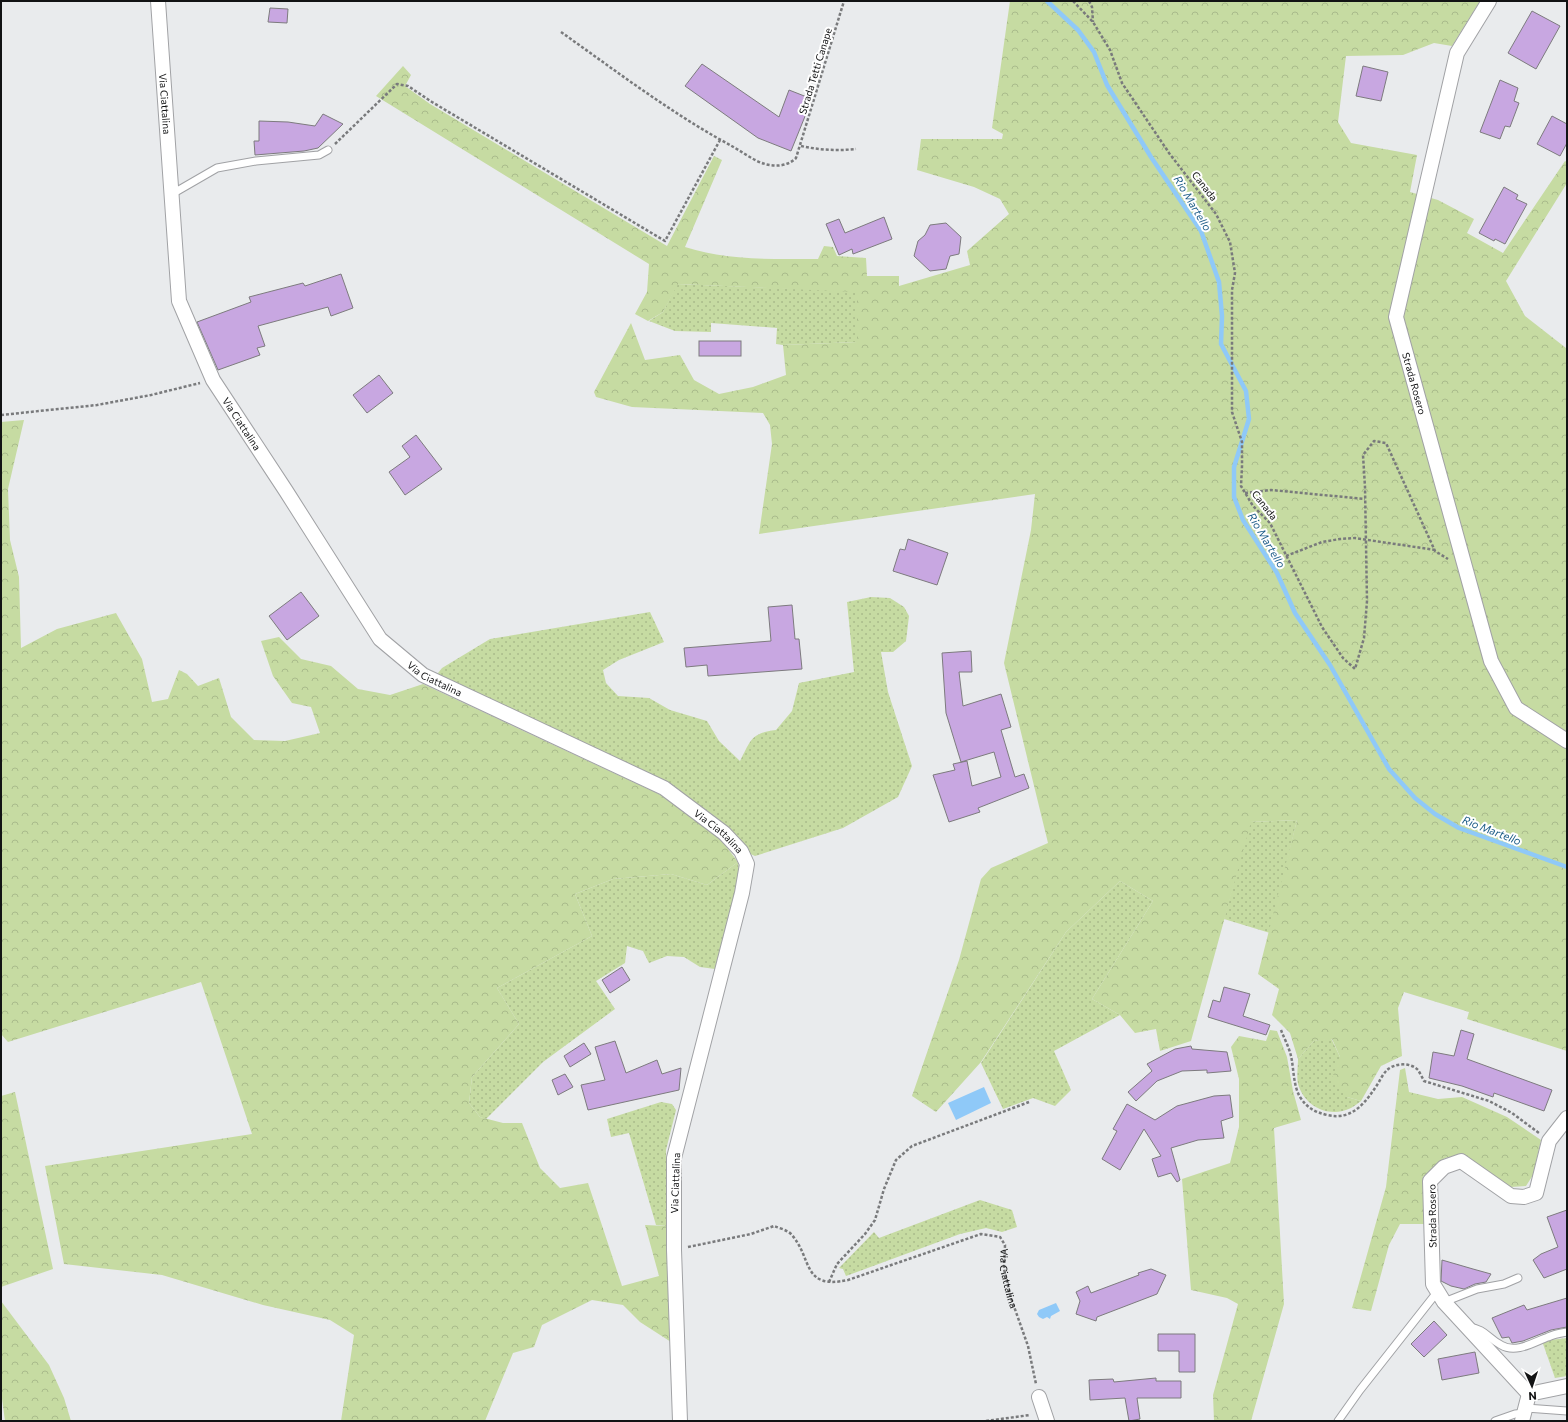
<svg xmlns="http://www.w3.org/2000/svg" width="1568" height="1422" viewBox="0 0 1568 1422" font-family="Commissioner,sans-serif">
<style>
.green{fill:url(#green-dots)}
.forest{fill:url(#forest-crowns)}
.water{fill:#8fc9f8}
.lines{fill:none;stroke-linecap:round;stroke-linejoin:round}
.stream{stroke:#8fc9f8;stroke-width:4.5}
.building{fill:#c8a7e1;stroke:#7d7b7e}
.lane-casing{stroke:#a1a2a5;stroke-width:9}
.street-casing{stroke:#a1a2a5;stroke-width:16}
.path{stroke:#797a7c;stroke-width:2.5;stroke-dasharray:3 2;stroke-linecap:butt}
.lane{stroke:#fff;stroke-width:7}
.street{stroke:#fff;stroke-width:14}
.labels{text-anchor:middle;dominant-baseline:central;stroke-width:4;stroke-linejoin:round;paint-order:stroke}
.street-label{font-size:10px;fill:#121314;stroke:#fff}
.water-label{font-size:11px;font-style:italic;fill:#1b5b87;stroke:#fff}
</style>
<defs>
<pattern id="green-dots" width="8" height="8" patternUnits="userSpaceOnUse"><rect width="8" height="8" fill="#c6dba2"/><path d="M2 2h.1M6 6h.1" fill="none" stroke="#a9bb8b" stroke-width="1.8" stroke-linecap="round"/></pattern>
<pattern id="forest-crowns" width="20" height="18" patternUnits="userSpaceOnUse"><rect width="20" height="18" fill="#c6dba2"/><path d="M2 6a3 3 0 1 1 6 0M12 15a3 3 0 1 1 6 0" fill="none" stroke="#a9bb8b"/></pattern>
</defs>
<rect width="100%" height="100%" fill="#e9ebed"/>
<g class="green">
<path d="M677 284 857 291V342L783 345 776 344 777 328 711 323V332L675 331 649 321 663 312Z"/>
<path d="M871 597 890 598 904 607 909 616 906 641 893 652H881L888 692 912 766 898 797 843 828 755 856 748 853 729 829 439 677 438 673 442 668 490 639 650 612 664 642 619 660 603 670 606 683 618 696 649 698 670 710 707 721 719 741 740 761C751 740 751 733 776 730L792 711 799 683 854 672 847 602Z"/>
<path d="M1297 820 1270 933 1224 919 1250 822Z"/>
<path d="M738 862 740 877 715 969 700 967 684 957 667 956 649 963 643 951 627 946 625 963 596 981 615 1009 543 1062 486 1119 480 1117 469 1103 472 1077 519 1024 497 988 592 936 575 894 613 879 671 874 707 885Z"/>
<path d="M1120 881 1153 901 1092 999 1120 1015 1054 1051 1071 1090 1055 1106 1033 1098 1003 1109 981 1063 1066 932Z"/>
<path d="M1331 1038 1340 1057 1347 1097 1361 1101C1358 1103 1355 1106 1351 1108 1330 1118 1307 1108 1299 1087 1296 1080 1298 1067 1298 1059L1314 1041Z"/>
<path d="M661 1102 672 1104 676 1110 666 1150 667 1226 656 1225 629 1133 611 1137 607 1119Z"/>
<path d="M980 1200 1012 1210 1017 1227 1002 1232 986 1228 960 1234 846 1276 843 1269 839 1268 874 1232 879 1238Z"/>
<path d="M1567 1338V1376L1555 1378 1542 1341Z"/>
</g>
<g class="forest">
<path d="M1010 1H1480L1452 46 1434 43 1403 55 1346 56 1338 122 1351 143 1417 155 1410 192 1438 200 1474 219 1467 233 1503 253 1565 161 1567 162V183L1506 281 1525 316 1566 348 1567 347V1051L1467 1019 1469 1012 1404 992 1398 1008 1402 1056 1381 1066 1361 1101 1347 1097 1331 1081 1340 1057 1332 1039 1314 1041 1298 1059 1290 1033 1272 1015 1279 989 1258 974 1297 820 1251 822 1191 1041 1160 1051 1156 1029 1135 1033 1120 1015 1092 999 1153 901 1120 881 1066 932 981 1062 936 1112 912 1096 959 960 981 879 991 868 1048 843 1004 663 1031 530 1035 494 759 534 772 444 770 425 763 413 632 407 596 397 594 392 631 323 645 360 680 355 694 380 719 394 753 387 786 375 783 345 857 342V292L678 284 663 312 648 321 635 314 647 292 649 264 376 96 403 66 411 75 405 86 430 104 667 246 714 156 722 160 685 247C730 261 772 259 818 259L824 246 833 247 837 256 866 258 867 276H899V286L970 265 967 251 1009 214 1000 199 974 187 917 170 921 139H1002L1003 134 992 128Z"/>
<path d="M24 420 8 489 10 540 19 577 21 648 57 629 116 613 142 659 152 702 168 699 179 670 187 674 198 686 219 678 231 717 254 740 285 741 320 733 311 707 292 703 273 676 261 641 279 637 301 659 331 666 358 689 390 695 423 684 661 795 719 837 738 862 707 885 671 874 613 879 575 894 592 936 497 988 519 1024 472 1077 469 1103 480 1117 503 1123H522L540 1168 560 1188 588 1183 622 1286 659 1276 645 1225 667 1226 671 1342 640 1322 623 1305 592 1300 542 1325 534 1347 513 1353 485 1421H341L354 1335 330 1320 263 1305 162 1275 64 1264 45 1166 252 1134 201 982 8 1042 1 1034V422Z"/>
<path d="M1270 1030 1277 1031 1287 1057 1293 1091 1301 1120 1274 1128 1284 1304 1251 1421H1214L1213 1395 1238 1304 1227 1298 1191 1290 1182 1179 1230 1163 1239 1127V1079L1231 1047 1239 1036 1266 1041Z"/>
<path d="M1405 1068 1409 1092 1438 1099 1462 1097 1507 1117 1541 1140 1533 1175 1526 1186 1511 1187 1485 1172 1464 1155 1445 1158 1423 1177 1424 1224H1400L1389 1245 1371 1311 1352 1308 1386 1187 1400 1070Z"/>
<path d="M15 1092 53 1269 1 1287V1096Z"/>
<path d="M1 1301 49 1365 64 1398 71 1421H5L1 1391Z"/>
</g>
<g class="water">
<path d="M984 1087 991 1103 956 1120 948 1103Z"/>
<path d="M1056 1303 1060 1311 1051 1316 1050 1319 1047 1317 1043 1319 1039 1317 1037 1314 1039 1310Z"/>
</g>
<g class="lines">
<path class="stream" d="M1047 1 1078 30 1094 52 1107 85 1151 157 1201 231 1219 282 1222 316 1221 344 1246 391 1249 419 1234 467V497L1243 520 1277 573 1295 613 1330 665 1389 769 1415 798 1435 814 1459 828 1567 867"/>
</g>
<g class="building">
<path d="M270 8 288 9 287 23 268 22Z"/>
<path d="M1532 11 1560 26 1536 69 1508 53Z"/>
<path d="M702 64 779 117 789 90 812 99 791 151 758 138 685 86Z"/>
<path d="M1363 66 1388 72 1381 101 1356 96Z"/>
<path d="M1500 80 1518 88 1514 101 1519 103 1510 127 1505 126 1500 139 1480 132Z"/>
<path d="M323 114 343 124 318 148 304 151 255 155 254 141H259V121L288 122 315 126Z"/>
<path d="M1552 116 1567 124V143L1560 156 1537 144Z"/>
<path d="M1504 187 1518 195 1516 199 1527 204 1505 244 1495 239 1494 241 1479 233Z"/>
<path d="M884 217 892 239 853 254 852 249 839 255 826 224 839 219 845 233Z"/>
<path d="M946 223 961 237 959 254 950 256 946 269 930 271 914 256 918 241 925 235 930 225Z"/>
<path d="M341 274 353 308 331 316 328 307 258 326 265 346 257 348 260 355 218 370 197 322 251 302 249 297 303 283 305 286Z"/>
<rect x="699" y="341" width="42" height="15"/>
<path d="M379 375 393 393 367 413 353 395Z"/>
<path d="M416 435 442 469 405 495 389 472 410 457 402 446Z"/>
<path d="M908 539 948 553 937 585 893 571 900 549 905 550Z"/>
<path d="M301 592 319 616 287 640 269 616Z"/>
<path d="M792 605 795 639H799L802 669 708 676 707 665 686 667 684 648 771 641 768 607Z"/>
<path d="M971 651 972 672H959L963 706 1001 694 1011 727 1001 730 1015 777 1024 774 1029 788 978 808 980 812 949 822 933 775 955 770 953 764 967 761 972 786 1001 777 994 752 961 762 946 713 942 653Z"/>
<path d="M622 967 630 980 610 993 602 980Z"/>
<path d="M1224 987 1250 994 1243 1016 1270 1025 1266 1035 1208 1017 1213 1000 1220 1002Z"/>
<path d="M1461 1030 1474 1034 1467 1059 1552 1090 1544 1111 1494 1093 1493 1097 1462 1086 1429 1078 1433 1052 1454 1056Z"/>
<path d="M615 1041 626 1073 657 1060 662 1074 681 1068 679 1090 588 1110 581 1085 605 1080 595 1047Z"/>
<path d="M584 1043 591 1054 570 1067 564 1056Z"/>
<path d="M1191 1046 1192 1049 1227 1052 1231 1071 1207 1073V1070L1182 1071 1157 1081 1136 1101 1128 1092 1152 1071 1147 1064 1175 1049Z"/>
<path d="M565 1074 573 1087 558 1095 552 1080Z"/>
<path d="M1230 1095 1233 1117 1221 1121 1224 1138 1198 1140 1171 1148 1180 1180 1177 1182 1171 1173 1158 1177 1152 1159 1161 1156 1144 1129 1120 1170 1102 1159 1117 1131 1113 1129 1127 1104 1155 1120 1177 1106 1214 1096Z"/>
<path d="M1567 1210V1269L1544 1278 1533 1260 1541 1254 1558 1247 1547 1217Z"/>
<path d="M1442 1260 1473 1269 1491 1274 1486 1282 1475 1284 1464 1289 1451 1286 1441 1281Z"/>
<path d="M1151 1269 1166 1275 1157 1294 1097 1317 1096 1321 1076 1314 1080 1301 1076 1292 1088 1286 1091 1293 1139 1275 1138 1273Z"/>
<path d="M1567 1298V1327L1551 1330 1523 1341 1512 1343 1509 1337 1502 1338 1492 1318 1524 1305 1527 1310Z"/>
<path d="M1434 1321 1447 1335 1424 1357 1411 1344Z"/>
<path d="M1158 1334H1195V1372H1179V1351H1158Z"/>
<path d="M1475 1352 1479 1373 1442 1380 1438 1359Z"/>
<path d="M1156 1378V1381H1181V1398H1137L1140 1419 1129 1421 1125 1398 1090 1400 1089 1380 1113 1379 1114 1382Z"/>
</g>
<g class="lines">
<g class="lane-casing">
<g id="lane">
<path d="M172 194 217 168 256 161 319 155 328 150"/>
<path d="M1444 1302 1477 1289 1504 1284 1518 1278"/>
<path d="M1468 1327C1486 1329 1487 1338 1501 1345 1516 1354 1534 1342 1548 1337 1554 1334 1561 1333 1567 1332"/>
<path d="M1526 1408 1567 1411"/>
<path d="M1338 1421 1360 1390 1438 1291"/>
<path d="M1495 1421 1515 1414 1525 1413"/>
</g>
</g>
<g class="street-casing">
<g id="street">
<path id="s2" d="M158 1 179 301 213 380 286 491 380 639 423 675 664 788 724 833 741 851 747 864 742 893 674 1158V1250L680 1421"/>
<path id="s3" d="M1489 1 1457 53 1396 317 1491 661 1516 708 1567 741"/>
<path d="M1529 1394 1444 1302 1433 1284 1430 1181 1444 1167 1461 1161 1511 1196 1524 1197 1536 1193 1549 1141 1567 1118"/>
<path d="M1529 1394 1567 1386"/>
<path d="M1039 1397 1047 1421"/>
<path d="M1522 1421 1529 1394"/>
</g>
</g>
<g class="path">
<path d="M1073 1 1093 22 1110 50 1122 83 1169 153 1216 214 1230 242 1235 273 1232 290V412L1242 442V466L1241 486 1253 506 1270 523 1322 627 1343 658 1355 669 1364 638 1367 601 1365 487 1363 455 1374 441 1386 443 1435 551 1448 559"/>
<path d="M1089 1 1092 7 1093 22"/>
<path d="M561 32C616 71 671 113 730 145 741 151 754 161 765 164 776 167 788 166 796 158L844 1"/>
<path d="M335 144 397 84 408 86 432 102 665 241 720 140"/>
<path d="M801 146C819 150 837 151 856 149"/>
<path d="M1 415 97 405 151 395 200 383"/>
<path d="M1245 493 1271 490 1365 499"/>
<path d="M1286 556 1322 542 1340 539 1355 538 1435 550"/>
<path d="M1281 1030C1284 1038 1289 1047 1291 1056 1294 1069 1293 1085 1300 1097 1307 1108 1315 1112 1327 1115 1353 1121 1366 1102 1379 1082 1381 1078 1384 1073 1387 1070 1395 1063 1410 1062 1418 1070 1420 1073 1422 1077 1424 1081L1489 1101 1512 1113 1539 1133"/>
<path id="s1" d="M688 1247 751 1234 774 1226C779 1228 787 1230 791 1234 813 1258 801 1290 848 1280L981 1234 1000 1237 1005 1245 1004 1269 1011 1298 1028 1346 1036 1384"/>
<path d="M829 1282 837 1264 865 1234 875 1220 884 1189 896 1160 912 1146 1029 1102"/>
<path d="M986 1421 1030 1415"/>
</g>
<use href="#lane" class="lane"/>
<use href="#street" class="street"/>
</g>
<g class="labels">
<g class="street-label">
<text transform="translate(815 71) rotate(-73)">Strada Tetti Canape</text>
<text stroke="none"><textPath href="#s2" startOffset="103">Via Ciattalina</textPath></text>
<text transform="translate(1205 186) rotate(52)">Canada</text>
<text stroke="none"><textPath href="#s3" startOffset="401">Strada Rosero</textPath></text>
<text stroke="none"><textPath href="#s2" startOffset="439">Via Ciattalina</textPath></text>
<text transform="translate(1265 505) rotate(52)">Canada</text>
<text stroke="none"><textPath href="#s2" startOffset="763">Via Ciattalina</textPath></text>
<text stroke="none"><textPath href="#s2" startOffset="1087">Via Ciattalina</textPath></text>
<text transform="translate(675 1183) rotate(-88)">Via Ciattalina</text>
<text transform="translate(1432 1216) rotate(-91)">Strada Rosero</text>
<text stroke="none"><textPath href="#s1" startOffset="394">Via Ciattalina</textPath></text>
</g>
<g class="water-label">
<text transform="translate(1193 203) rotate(59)">Rio Martello</text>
<text transform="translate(1267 540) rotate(59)">Rio Martello</text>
<text transform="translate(1492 830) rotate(21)">Rio Martello</text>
</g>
</g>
<rect width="1568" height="1422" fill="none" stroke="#121314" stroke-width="4"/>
<g transform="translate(1532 1386) rotate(177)" stroke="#ffffff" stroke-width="3" paint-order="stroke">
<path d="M0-3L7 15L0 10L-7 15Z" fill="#121314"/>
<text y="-6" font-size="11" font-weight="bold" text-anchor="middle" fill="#121314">N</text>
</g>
</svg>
